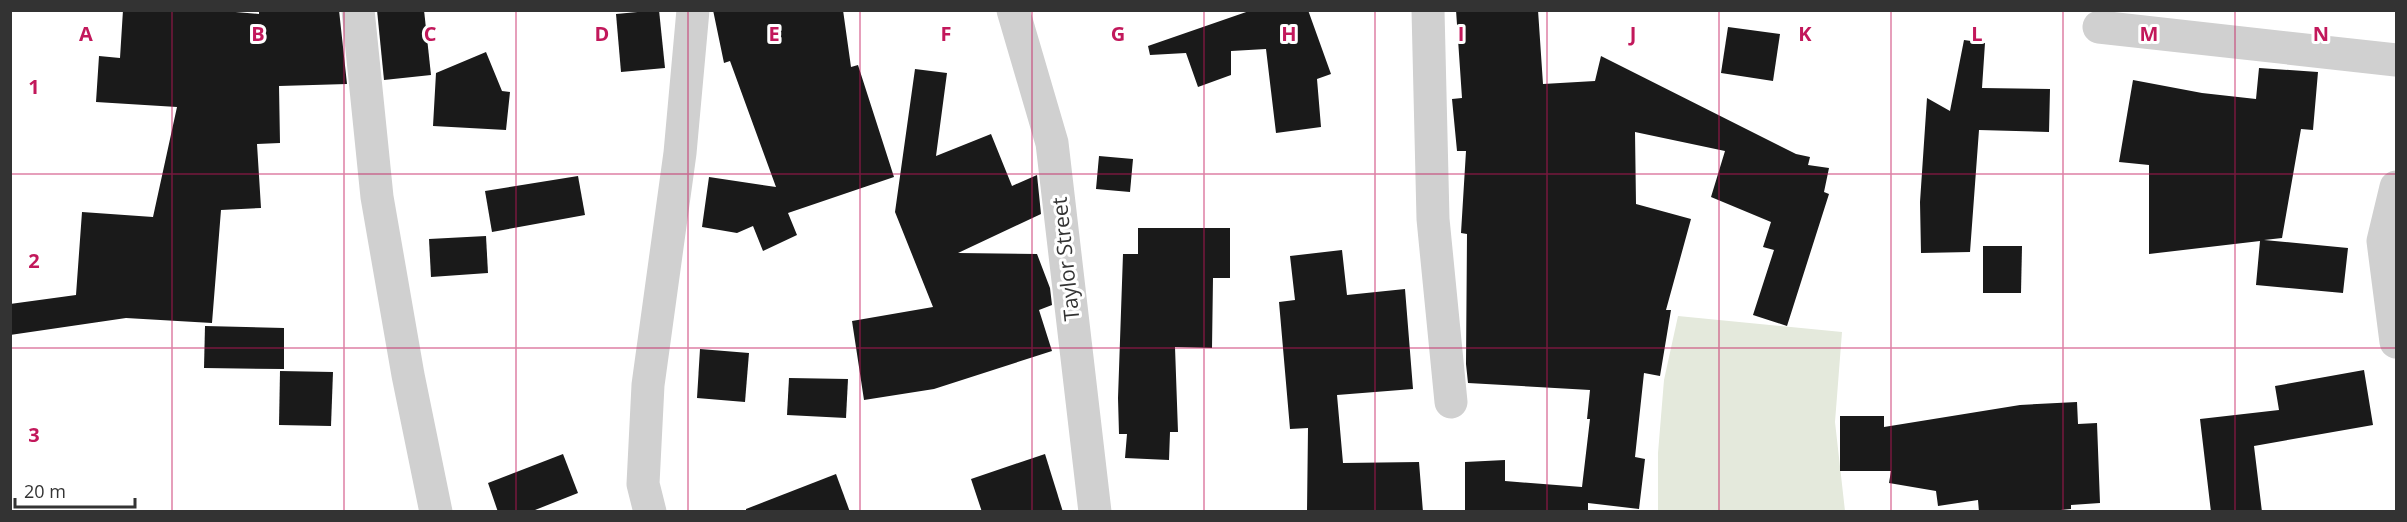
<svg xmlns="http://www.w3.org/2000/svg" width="2407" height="522" viewBox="0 0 2407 522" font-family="'Open Sans',sans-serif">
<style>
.green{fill:#e4e9dc}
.building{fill:#1a1a1a}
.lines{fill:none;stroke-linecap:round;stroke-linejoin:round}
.minor{stroke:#d0d0d0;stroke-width:33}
.grid{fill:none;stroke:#c2185b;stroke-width:1.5;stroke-opacity:0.55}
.labels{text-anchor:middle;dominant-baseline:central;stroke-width:6;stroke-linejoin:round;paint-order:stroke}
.street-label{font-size:21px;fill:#333;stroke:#fff}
.grid-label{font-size:20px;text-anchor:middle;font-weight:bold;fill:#c2185b;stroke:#fff;stroke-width:6;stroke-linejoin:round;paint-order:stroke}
</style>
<rect width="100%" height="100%" fill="#fff"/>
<path class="green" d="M1678 316 1842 332 1835 422 1845 511 1658 512V453L1664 380Z"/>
<g class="building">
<path d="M123 10H212L259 14V10H339L347 84 279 86 280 143 257 144 261 208 221 210 212 323 126 318 10 335V304L76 295 82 212 153 217 177 107 96 102 99 56 120 58Z"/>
<path d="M377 10H424L431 75 384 80Z"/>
<path d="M659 10 665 68 621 72 616 14Z"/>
<path d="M713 10H843L851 67 858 65 894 177 788 213 797 235 763 251 753 226 737 233 702 227 709 177 776 187 730 61 724 63Z"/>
<path d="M1252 10H1308L1331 74 1317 79 1321 127 1276 133 1266 49 1231 51V75L1198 87 1186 53 1150 55 1148 46Z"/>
<path d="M1456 10H1538L1543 84 1595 81 1601 56 1796 154 1810 157 1808 165 1829 168 1824 192 1829 194 1787 326 1753 315 1774 250 1763 247 1771 222 1711 197 1725 151 1635 132 1636 204 1691 219 1666 310H1671L1660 376 1644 373 1635 457 1645 459 1639 509 1588 503V512H1465V462L1505 460V481L1582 487 1590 419H1587L1590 390 1468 383 1466 364 1467 234 1461 233 1466 151H1457L1452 99 1462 98Z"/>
<path d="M1728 27 1780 34 1773 81 1721 73Z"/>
<path d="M1964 40 1985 43 1982 88 2050 89 2049 132 1979 130 1970 252 1921 253 1920 202 1927 98 1950 111Z"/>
<path d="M486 52 502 91 510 92 506 130 433 126 436 73Z"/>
<path d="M2259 68 2318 72 2313 130 2301 129 2282 238 2264 240 2348 248 2343 293 2256 285 2260 241 2149 254V165L2119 162 2133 80 2202 93 2256 99Z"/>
<path d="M915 69 947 73 936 156 991 134 1012 186 1037 175 1041 214 958 253 1037 254 1050 288 1052 305 1039 310 1052 351 934 389 864 400 852 321 933 307 895 212Z"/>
<path d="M1099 156 1133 159 1130 192 1096 189Z"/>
<path d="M578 176 585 215 492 232 485 191Z"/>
<path d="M1138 228H1230V278H1213L1212 348 1175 347 1178 432H1170L1169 460 1125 458 1127 434H1119L1118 398 1123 254H1138Z"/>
<path d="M486 236 488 273 431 277 429 239Z"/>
<path d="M1983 246H2022L2021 293H1983Z"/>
<path d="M1342 250 1347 295 1405 289 1413 389 1337 395 1343 463 1419 462 1423 512H1307L1308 428 1290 429 1279 302 1295 300 1290 256Z"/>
<path d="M205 326 284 328V369L204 368Z"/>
<path d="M700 349 749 353 745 402 697 398Z"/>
<path d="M2364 370 2373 425 2254 446 2262 512H2211L2200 419 2279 410 2275 386Z"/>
<path d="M280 371 333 372 331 426 279 425Z"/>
<path d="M789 378 848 379 846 418 787 415Z"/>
<path d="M2077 402 2078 424 2097 423 2100 503 2071 505V509L2040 512H1979L1978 500 1938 506 1936 491 1889 483 1891 471H1840V416H1884V427L2020 405Z"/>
<path d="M563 454 578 493 530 512H498L488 483Z"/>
<path d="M1045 454 1063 512H982L971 479Z"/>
<path d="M836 474 850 512H746V509Z"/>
</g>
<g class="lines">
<g class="minor">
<path d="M358 10 377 197 408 375 436 512"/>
<path d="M1013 10 1052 143 1095 512"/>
<path d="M1428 10 1433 219 1451 402"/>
<path d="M2099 27 2396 60"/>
<path d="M2396 187 2383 241 2396 342"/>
<path d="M650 512 643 484 648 385 680 153 693 10"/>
</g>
</g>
<path class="grid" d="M172 10V512M344 10V512M516 10V512M688 10V512M860 10V512M1032 10V512M1204 10V512M1375 10V512M1547 10V512M1719 10V512M1891 10V512M2063 10V512M2235 10V512M10 174H2396M10 348H2396"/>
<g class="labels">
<g class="street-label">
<text transform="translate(1065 259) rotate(-96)">Taylor Street</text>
</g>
</g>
<g class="grid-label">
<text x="86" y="41">A</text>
<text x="258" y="41">B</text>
<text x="430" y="41">C</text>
<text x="602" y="41">D</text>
<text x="774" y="41">E</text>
<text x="946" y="41">F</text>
<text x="1118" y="41">G</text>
<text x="1289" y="41">H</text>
<text x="1461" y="41">I</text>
<text x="1633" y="41">J</text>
<text x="1805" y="41">K</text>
<text x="1977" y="41">L</text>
<text x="2149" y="41">M</text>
<text x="2321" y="41">N</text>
<text x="34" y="94">1</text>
<text x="34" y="268">2</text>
<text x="34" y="442">3</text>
</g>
<rect width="2407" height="522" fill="none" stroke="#333333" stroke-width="24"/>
<path d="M15 498v9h120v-9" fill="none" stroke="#333333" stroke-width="3"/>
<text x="24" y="498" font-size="18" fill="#333333" stroke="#ffffff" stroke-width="4.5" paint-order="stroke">20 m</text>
</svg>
